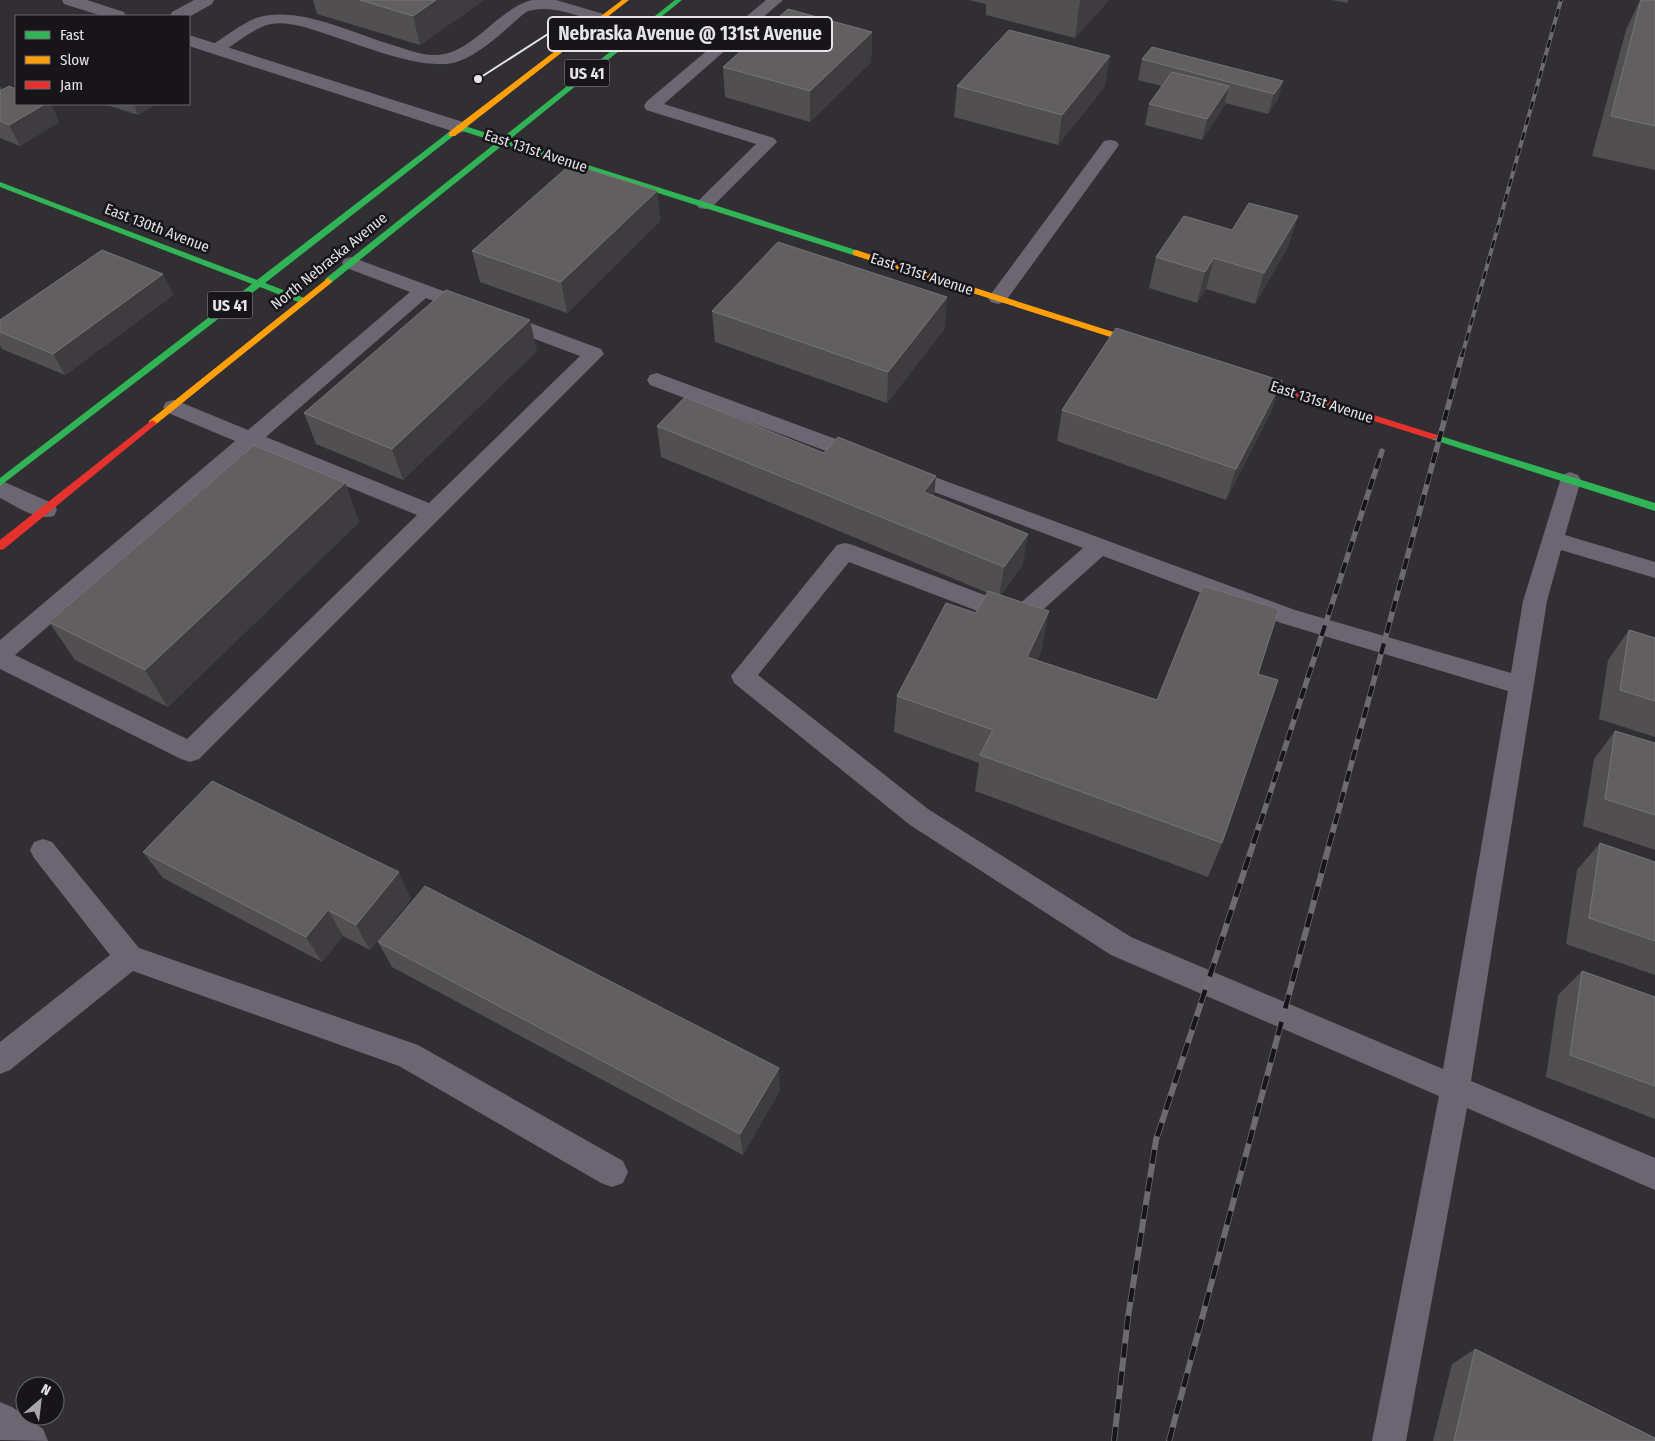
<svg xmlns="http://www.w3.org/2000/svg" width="1655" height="1441" viewBox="0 0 1655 1441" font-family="'Fira Sans Condensed',sans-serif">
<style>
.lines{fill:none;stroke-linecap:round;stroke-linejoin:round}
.lane{fill:#6b6671;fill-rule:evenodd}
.street{fill:#6b6671;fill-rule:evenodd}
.fast{fill:#30b455;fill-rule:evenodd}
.slow{fill:#ff9f0a;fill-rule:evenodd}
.jam{fill:#e5322d;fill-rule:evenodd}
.rail-far2-casing{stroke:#6d6a71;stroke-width:4}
.rail-far1-casing{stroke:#6d6a71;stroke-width:5.5}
.rail-casing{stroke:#6d6a71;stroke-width:6}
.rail-far2{stroke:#17151a;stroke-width:2.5;stroke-dasharray:8;stroke-linecap:butt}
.rail-far1{stroke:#17151a;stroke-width:4;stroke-dasharray:11;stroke-linecap:butt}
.rail{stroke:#17151a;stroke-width:4.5;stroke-dasharray:14;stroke-linecap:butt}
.wall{fill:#514f50}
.shaded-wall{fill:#3e3c3e}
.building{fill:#615f60;stroke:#767476}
.labels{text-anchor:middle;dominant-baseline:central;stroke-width:5;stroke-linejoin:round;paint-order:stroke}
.far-street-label{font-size:15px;fill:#e6e3eb;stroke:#17151a}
.shield{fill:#17151a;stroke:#a8a5ac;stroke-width:1}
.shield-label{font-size:16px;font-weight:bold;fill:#e6e3eb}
.leader{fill:none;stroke:#e6e3eb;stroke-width:2}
.callout-dot{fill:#e6e3eb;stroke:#17151a;stroke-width:2}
.callout{fill:#17151a;stroke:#e6e3eb;stroke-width:2}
.callout-label{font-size:19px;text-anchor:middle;font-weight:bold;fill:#e6e3eb}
</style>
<rect width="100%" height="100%" fill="#312f34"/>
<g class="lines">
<g class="lane">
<path d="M532 0H556L607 15 610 18 607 21 602 23C578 17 551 3 526 12 506 28 484 52 459 61 427 74 356 43 323 33 305 27 282 19 264 26 249 32 235 44 222 52H210L208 49 210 46C225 37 241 24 256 18 295 5 349 31 386 43 401 47 418 55 434 55 473 55 495 10 532 0Z"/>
<path d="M766 0H783L664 104 774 138 777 142 711 208 705 209 699 208 696 204 699 200 756 144 646 110 644 106 646 102 709 49 642 28 639 25 642 22 647 20 717 41Z"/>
<path d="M1110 140 1116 141 1119 145 1005 302 998 304 991 302 988 298 991 294 1104 141Z"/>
<path d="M351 257 601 349 604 354 199 759 190 762 181 759 0 669V640L235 441 166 412 163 407 166 402 173 400 180 402 248 430 410 292 344 267 342 263 344 259ZM426 298 580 356 429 503 266 437ZM253 448 417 515 187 739 15 655Z"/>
<path d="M657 373 871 452 874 457 871 462 863 464 855 462 650 385 647 380 650 375Z"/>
<path d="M905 466 1295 610 1511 673 1523 601 1562 475 1570 472 1578 475 1581 480 1565 535 1655 562V578L1561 550 1547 601 1471 1081 1655 1158V1190L1467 1108 1406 1441H1372L1439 1096 1111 955 910 825 734 683 731 676 837 545 845 543 853 545 1016 607 1083 548 897 478 894 473 897 468ZM1103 556 1281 623 1508 691 1443 1069 1131 937 928 809 758 675 849 562 1019 627 1027 624Z"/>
<path d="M43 839 52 842 139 948 418 1045 623 1161 628 1172 623 1183 612 1187 601 1183 399 1066 133 971 10 1070 0 1074V1042L110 955 34 858 30 850 34 842Z"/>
<path d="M0 1402 12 1407 43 1429 48 1441 0 1440Z"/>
</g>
<g class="street">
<path d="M62 0H87L124 12 126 16H102L64 4Z"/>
<path d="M194 0H214L212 4 189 17 170 16 172 12Z"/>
<path d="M189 35 466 123 468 127 466 131 459 133 452 131 189 46Z"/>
<path d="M0 480 54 504 57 510 54 516C36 521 16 506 0 498Z"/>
</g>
<g class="fast">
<path d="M675 0H682L509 140 859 251V255H853L504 144 331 283H325V279L497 142 456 129V125H462L502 138Z"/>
<path d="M449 132 456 134 265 283 307 299V303H301L260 287 0 486V478L252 284 0 187V182L257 280Z"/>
<path d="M1434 434 1655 503V511L1431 439 1429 437Z"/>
</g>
<g class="slow">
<path d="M622 0H629L455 136H449V132Z"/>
<path d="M856 250 1151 344 1152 346 1151 348H1145L853 255V251Z"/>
<path d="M328 278 332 281 331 283 155 425H149V421Z"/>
</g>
<g class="jam">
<path d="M1244 374 1437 435 1439 437 1437 439H1431L1241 379V375Z"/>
<path d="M152 420 157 423 155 425 4 549 0 550V540Z"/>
</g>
<g class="rail-far2-casing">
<path id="rail-far2" d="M1462 356 1561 0"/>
</g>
<g class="rail-far1-casing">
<g id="rail-far1">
<path d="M1260 824 1382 451"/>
<path d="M1335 824 1462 355"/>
</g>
</g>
<g class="rail-casing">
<g id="rail">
<path d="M1114 1441 1128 1317 1156 1140 1260 823"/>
<path d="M1169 1441 1335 823"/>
</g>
</g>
<use href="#rail-far2" class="rail-far2"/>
<use href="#rail-far1" class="rail-far1"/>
<use href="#rail" class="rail"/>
</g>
<g class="wall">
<path d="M313 0H484L420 45 317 14Z"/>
<path d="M969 0H1109L1075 38 986 15V4Z"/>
<path d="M1332 0H1349L1347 3Z"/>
<path d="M1640 0H1655V170L1592 156 1626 30Z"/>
<path d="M872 32 871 62 810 122 725 97 723 67Z"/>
<path d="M1142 59 1283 81 1277 101 1268 114 1225 103 1224 106 1202 140 1145 125 1149 104 1162 86 1138 80Z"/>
<path d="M0 86 2 90 16 104H51L59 122 20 146 0 138Z"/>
<path d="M957 86H1105L1058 145 954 117Z"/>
<path d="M104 104H156L138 115Z"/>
<path d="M657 191 660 221 567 313 480 282 472 251Z"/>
<path d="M1298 216 1288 247 1255 304 1206 289 1197 303 1149 288 1156 257 1232 230Z"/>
<path d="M163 274 173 295 65 375 2 349 0 345V320Z"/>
<path d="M712 311 945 328 887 403 715 342Z"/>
<path d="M537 351 403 480 316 444 304 413Z"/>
<path d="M1062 410 1271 412 1226 500 1057 441Z"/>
<path d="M657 426 824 453 934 496 1023 564 1001 595 1042 649 1037 660 1157 700 1258 674 1222 843 1208 877 975 791 979 763 894 732 897 696 976 613 988 593 661 457Z"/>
<path d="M345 483 359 522 168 707 75 660 49 622Z"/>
<path d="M1629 630 1655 638V737L1599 719 1608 660Z"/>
<path d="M1615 731 1655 743V850L1583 826 1594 759Z"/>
<path d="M1600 843 1655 862V975L1566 944 1577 870Z"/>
<path d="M143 852 411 899 370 950 343 936 322 962 163 878Z"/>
<path d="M378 942 780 1090 743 1155 392 967Z"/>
<path d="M1582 971 1655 997V1119L1546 1077 1558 995Z"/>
<path d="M1475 1349 1655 1441H1433L1452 1364Z"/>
</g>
<g class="shaded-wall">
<path d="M436 0H484L420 45 413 16Z"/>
<path d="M1080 0H1109L1075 38Z"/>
<path d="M872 32 871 62 810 122V91Z"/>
<path d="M1110 56 1105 86 1058 145 1062 115Z"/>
<path d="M1283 81 1277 101 1268 114 1274 94Z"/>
<path d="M1229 86 1224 106 1202 140 1207 119Z"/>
<path d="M45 104H51L59 122 20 146 9 125Z"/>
<path d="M134 104H156L138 115Z"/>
<path d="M657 191 660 221 567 313 561 282Z"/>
<path d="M1298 216 1288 247 1255 304 1264 273Z"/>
<path d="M1214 258 1206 289 1197 303 1205 272Z"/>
<path d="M163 274 173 295 65 375 53 354Z"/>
<path d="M947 297 945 328 887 403 888 372Z"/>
<path d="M530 320 537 351 403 480 392 449Z"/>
<path d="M1282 381 1271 412 1226 500 1236 469Z"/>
<path d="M936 476 933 507 924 492Z"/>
<path d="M345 483 359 522 168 707 145 670Z"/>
<path d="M1028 534 1023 564 999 597 1004 567Z"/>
<path d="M1049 611 1042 649 1020 694 1027 657Z"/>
<path d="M399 872 411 899 370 950 356 925Z"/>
<path d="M328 910 343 936 322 962 306 937Z"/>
<path d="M779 1068 780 1090 743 1155 740 1134Z"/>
</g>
<g class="building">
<path d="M360 0H436L413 16Z"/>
<path d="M1641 0H1655V126L1611 116Z"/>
<path d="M788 9 872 32 810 91 723 67Z"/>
<path d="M1009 30 1110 56 1062 115 957 86Z"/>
<path d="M1152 47 1283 81 1274 94 1142 59Z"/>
<path d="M1172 72 1229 86 1207 119 1149 104Z"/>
<path d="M9 86 16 89V104H45L9 125 0 121V91Z"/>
<path d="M571 164 657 191 561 282 472 251Z"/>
<path d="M1249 203 1298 216 1264 273 1214 258 1205 272 1156 257 1184 216 1232 230Z"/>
<path d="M778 242 947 297 888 372 712 311Z"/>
<path d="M102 250 163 274 53 354 0 332V320Z"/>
<path d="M446 290 530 320 392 449 304 413Z"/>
<path d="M1116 328 1282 381 1236 469 1062 410Z"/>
<path d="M685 397 824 453 838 437 936 476 924 492 1028 534 1004 567 657 426Z"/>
<path d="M254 445 345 483 145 670 49 622Z"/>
<path d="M1203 586 1279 609 1258 674 1278 680 1222 843 980 755 993 730 897 696 946 603 976 613 988 591 1049 611 1027 657 1157 700Z"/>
<path d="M1629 630 1655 638V701L1620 690Z"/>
<path d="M1615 731 1655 743V815L1605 799Z"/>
<path d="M212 781 399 872 356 925 328 910 306 937 143 852Z"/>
<path d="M1600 843 1655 862V941L1589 918Z"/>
<path d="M425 886 779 1068 740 1134 378 942Z"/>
<path d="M1582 971 1655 997V1086L1570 1055Z"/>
<path d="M1475 1349 1655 1438V1441H1454Z"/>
</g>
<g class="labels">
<g class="far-street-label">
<text transform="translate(536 151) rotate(18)">East 131st Avenue</text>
<text transform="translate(157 228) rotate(21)">East 130th Avenue</text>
<text transform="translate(329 261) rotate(-39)">North Nebraska Avenue</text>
<text transform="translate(922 274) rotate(18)">East 131st Avenue</text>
<text transform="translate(1322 402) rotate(18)">East 131st Avenue</text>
</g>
<g class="shield">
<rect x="564.5" y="59.5" width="45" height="27" rx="4"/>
<rect x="207.5" y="291.5" width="45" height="27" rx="4"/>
</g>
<g class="shield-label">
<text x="587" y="73">US 41</text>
<text x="230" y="305">US 41</text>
</g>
</g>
<path class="leader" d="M478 79L548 34"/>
<circle class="callout-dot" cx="478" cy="79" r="5"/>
<rect class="callout" x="548" y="17" width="284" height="34" rx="5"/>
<g class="callout-label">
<text x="690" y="40">Nebraska Avenue @ 131st Avenue</text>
</g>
<rect x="15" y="15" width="175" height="90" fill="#17151a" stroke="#6a676e"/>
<rect x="25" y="31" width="25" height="8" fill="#30b455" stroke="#6a676e"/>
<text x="60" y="40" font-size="15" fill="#e6e3eb">Fast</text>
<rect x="25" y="56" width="25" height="8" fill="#ff9f0a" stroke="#6a676e"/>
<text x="60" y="65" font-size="15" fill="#e6e3eb">Slow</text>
<rect x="25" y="81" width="25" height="8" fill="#e5322d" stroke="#6a676e"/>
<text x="60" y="90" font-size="15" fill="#e6e3eb">Jam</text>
<g transform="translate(40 1401) rotate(28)"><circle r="24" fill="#17151a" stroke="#6a676e"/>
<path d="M0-4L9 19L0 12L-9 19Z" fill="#a7a4ab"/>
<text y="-8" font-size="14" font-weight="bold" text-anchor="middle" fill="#e6e3eb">N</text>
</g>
</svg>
